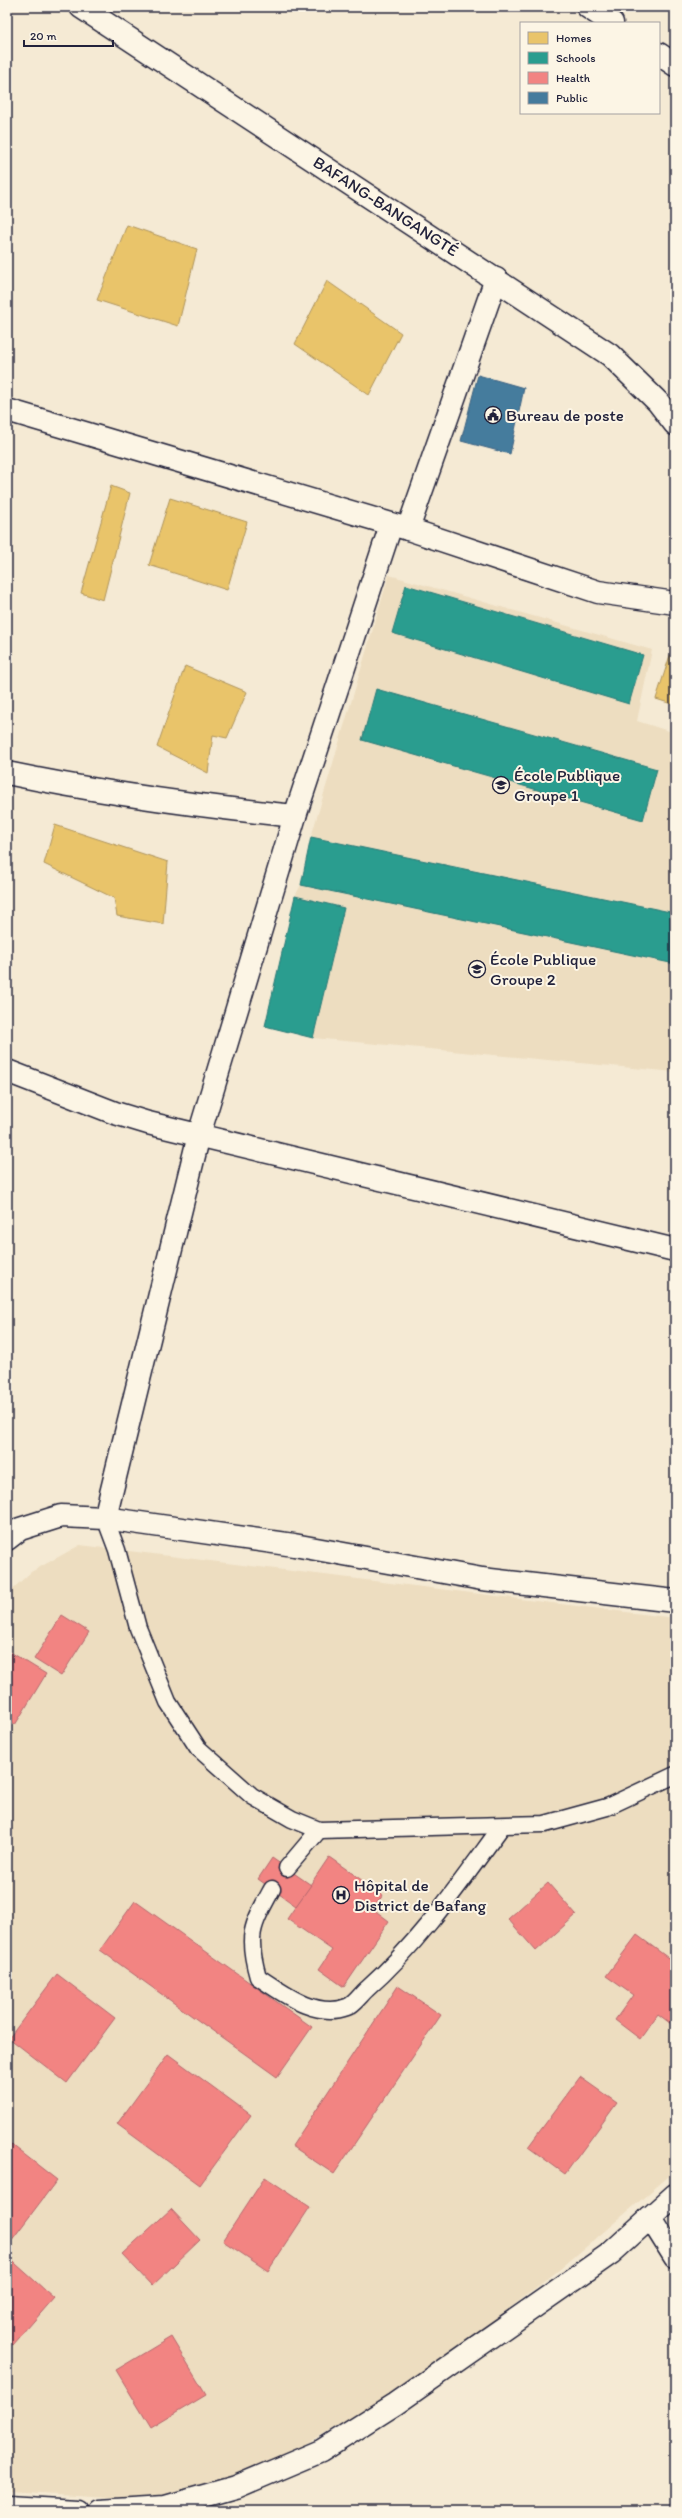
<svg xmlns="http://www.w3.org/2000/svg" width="682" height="2518" viewBox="0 0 682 2518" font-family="Itim,sans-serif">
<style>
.built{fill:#edddc0}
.homes{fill:#e9c46a;stroke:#ad935c}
.schools{fill:#2a9d8f;stroke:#287876}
.health{fill:#f28482;stroke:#b4676d}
.public{fill:#457b9d;stroke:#3a6080}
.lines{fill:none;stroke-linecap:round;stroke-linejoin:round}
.lane-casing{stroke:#22223b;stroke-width:19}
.street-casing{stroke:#22223b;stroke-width:25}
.secondary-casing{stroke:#22223b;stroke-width:25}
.lane{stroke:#fcf5e5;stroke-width:16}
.street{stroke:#fcf5e5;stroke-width:22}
.secondary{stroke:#fcf5e5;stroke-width:22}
.labels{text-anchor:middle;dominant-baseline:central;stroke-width:4;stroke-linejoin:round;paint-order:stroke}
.street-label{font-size:17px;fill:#22223b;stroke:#fcf5e5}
.poi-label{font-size:17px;fill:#22223b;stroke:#fcf5e5;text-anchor:start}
</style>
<rect width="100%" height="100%" fill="#f5ead4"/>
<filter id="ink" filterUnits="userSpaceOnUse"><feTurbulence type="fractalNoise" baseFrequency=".025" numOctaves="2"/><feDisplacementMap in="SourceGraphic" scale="8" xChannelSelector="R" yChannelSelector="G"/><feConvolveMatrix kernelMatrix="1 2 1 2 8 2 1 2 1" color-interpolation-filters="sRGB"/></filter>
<g filter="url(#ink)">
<g class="built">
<path d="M389 575 652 650 637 721 675 733V1072L313 1038 265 1026 295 896 301 885 311 837Z"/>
<path d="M80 1545 675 1618V2171L559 2270 411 2384 270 2464 159 2500 7 2491V1594L31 1572Z"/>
</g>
<g class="homes">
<path d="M127 225 197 249 178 326 97 300Z"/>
<path d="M327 281 401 333 369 395 295 344Z"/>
<path d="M111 486 130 493 103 600 81 593Z"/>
<path d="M170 498 247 522 227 590 149 565Z"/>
<path d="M672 649 675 650V705L656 699Z"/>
<path d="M185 666 247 692 227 738 213 735 208 773 157 747Z"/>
<path d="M55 825 168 862 163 924 117 916 114 898 44 864Z"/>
</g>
<g class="schools">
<path d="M406 585 643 655 629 704 392 633Z"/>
<path d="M376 689 657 769 643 820 362 740Z"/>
<path d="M311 837 675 913V964L301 885Z"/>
<path d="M295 896 344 908 313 1038 265 1026Z"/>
</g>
<g class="health">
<path d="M62 1615 89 1632 61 1676 34 1659Z"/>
<path d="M7 1650 46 1674 15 1725 7 1721Z"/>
<path d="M329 1857 383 1895 373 1909 389 1921 344 1987 319 1969 332 1950 287 1919Z"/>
<path d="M272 1858 311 1885 296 1906 258 1879Z"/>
<path d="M548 1883 576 1915 536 1951 508 1919Z"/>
<path d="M135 1901 312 2027 277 2077 100 1950Z"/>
<path d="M637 1935 675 1963V2027L658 2014 640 2039 615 2020 633 1995 606 1976Z"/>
<path d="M57 1974 115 2018 67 2083 9 2038Z"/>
<path d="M398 1986 441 2015 334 2174 292 2146Z"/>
<path d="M168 2054 251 2115 200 2185 117 2124Z"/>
<path d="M580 2077 617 2103 565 2174 528 2147Z"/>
<path d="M7 2141 57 2180 11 2241 7 2238Z"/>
<path d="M265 2177 310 2207 268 2271 223 2241Z"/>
<path d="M171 2209 200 2240 152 2286 122 2254Z"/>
<path d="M7 2256 54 2298 13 2345 7 2340Z"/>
<path d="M171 2337 206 2395 151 2428 116 2370Z"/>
</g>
<path class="public" d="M478 375 524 388 510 454 461 441Z"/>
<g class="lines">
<g class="lane-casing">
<g id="lane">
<path d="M105 1518 117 1550 138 1628 168 1702 198 1748 252 1796 292 1819 319 1830 545 1824 607 1807 675 1775"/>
<path d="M287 1868 319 1830"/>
<path d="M272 1889C252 1926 246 1935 258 1977 283 1993 315 2019 347 2007 354 2005 361 1994 367 1989 420 1942 460 1883 502 1826"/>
</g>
</g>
<g class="street-casing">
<g id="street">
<path d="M588 7 612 23"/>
<path d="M659 54 675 65"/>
<path d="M7 410 408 529 598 592 675 603"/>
<path d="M408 529 496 279"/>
<path d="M7 773C102 793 198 806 295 816"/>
<path d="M7 1071 115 1113 148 1123 675 1250"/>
<path d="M105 1518 199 1135 295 816 391 525"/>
<path d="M7 1539 20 1529 61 1516 105 1518 294 1545 482 1579 675 1601"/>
<path d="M650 2217 675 2257"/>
<path d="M7 2507 77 2511"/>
<path d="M99 2511 165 2507 236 2487 321 2451 395 2404 611 2253 675 2195"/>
</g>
</g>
<g class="secondary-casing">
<path id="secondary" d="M81 7 610 355 658 402 675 424"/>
</g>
<use href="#lane" class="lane"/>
<use href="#street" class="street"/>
<use href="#secondary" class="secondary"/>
</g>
</g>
<defs>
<g id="civic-ring" transform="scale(0.9)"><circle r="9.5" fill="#fcf5e5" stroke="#22223b" stroke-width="1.5"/><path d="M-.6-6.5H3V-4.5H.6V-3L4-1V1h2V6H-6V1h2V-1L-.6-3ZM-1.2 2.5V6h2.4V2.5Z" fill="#22223b"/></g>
<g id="school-ring" transform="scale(0.9)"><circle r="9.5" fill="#fcf5e5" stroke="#22223b" stroke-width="1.5"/><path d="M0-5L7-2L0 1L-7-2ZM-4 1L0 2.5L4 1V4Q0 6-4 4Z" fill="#22223b"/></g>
<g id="hospital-ring" transform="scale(0.9)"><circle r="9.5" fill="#fcf5e5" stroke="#22223b" stroke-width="1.5"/><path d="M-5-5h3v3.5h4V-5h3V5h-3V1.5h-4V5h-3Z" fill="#22223b"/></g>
</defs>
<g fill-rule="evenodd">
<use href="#civic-ring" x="493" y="415"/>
<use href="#school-ring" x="501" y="785"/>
<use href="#school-ring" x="477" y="969"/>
<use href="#hospital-ring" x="341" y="1895"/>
</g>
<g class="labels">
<g class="street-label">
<text transform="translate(386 206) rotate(33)">BAFANG-BANGANGTÉ</text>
</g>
<g class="poi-label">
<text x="506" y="415">Bureau de poste</text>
<text x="514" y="775">École Publique<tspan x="514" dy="20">Groupe 1</tspan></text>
<text x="490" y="959">École Publique<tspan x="490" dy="20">Groupe 2</tspan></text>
<text x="354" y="1885">Hôpital de<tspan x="354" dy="20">District de Bafang</tspan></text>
</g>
</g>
<rect width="682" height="2518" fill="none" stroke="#fcf5e5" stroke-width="24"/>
<rect x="12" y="12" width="658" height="2494" fill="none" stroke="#22223b" stroke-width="1.5" filter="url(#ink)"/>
<rect x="520" y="22" width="140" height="92" fill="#fcf5e5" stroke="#a5a1a1"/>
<rect x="528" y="32" width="20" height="12" fill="#e9c46a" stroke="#a5a1a1"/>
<text x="556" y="42" font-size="12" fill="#22223b">Homes</text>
<rect x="528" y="52" width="20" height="12" fill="#2a9d8f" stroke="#a5a1a1"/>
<text x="556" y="62" font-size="12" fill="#22223b">Schools</text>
<rect x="528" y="72" width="20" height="12" fill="#f28482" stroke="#a5a1a1"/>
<text x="556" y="82" font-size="12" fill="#22223b">Health</text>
<rect x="528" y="92" width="20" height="12" fill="#457b9d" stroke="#a5a1a1"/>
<text x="556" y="102" font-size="12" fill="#22223b">Public</text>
<path d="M24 40v6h89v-6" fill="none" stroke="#22223b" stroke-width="2"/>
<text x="30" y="40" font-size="12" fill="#22223b" stroke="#fcf5e5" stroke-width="3" paint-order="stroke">20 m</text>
</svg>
